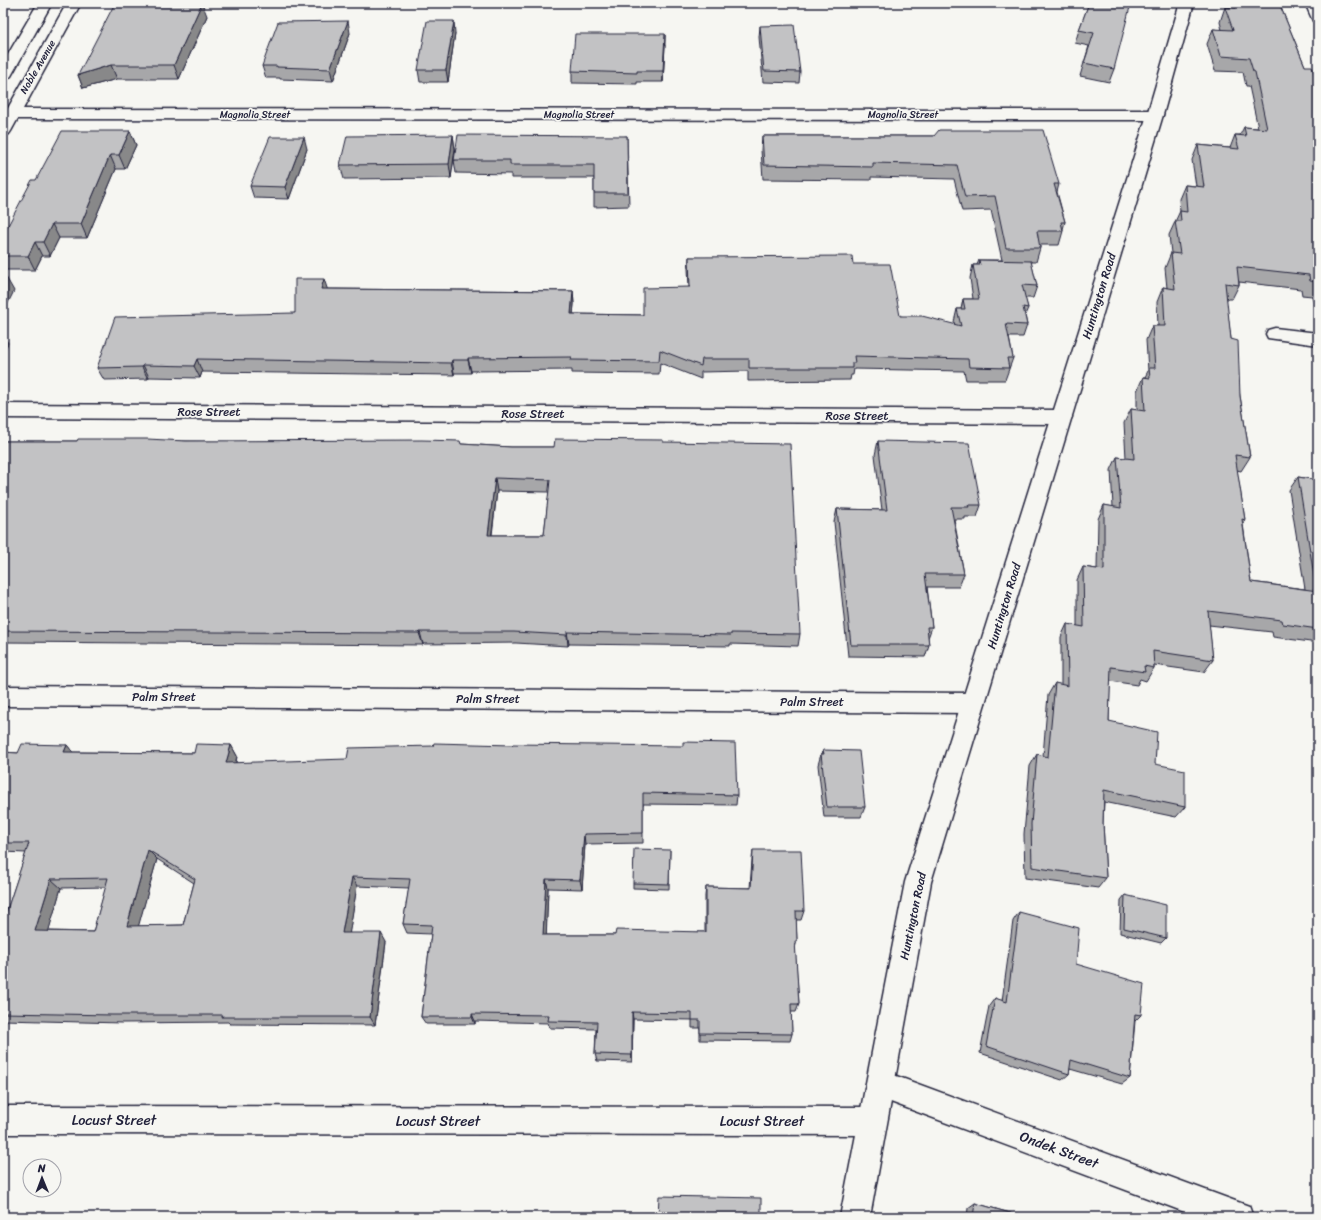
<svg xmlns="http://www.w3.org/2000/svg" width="1321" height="1220" viewBox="0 0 1321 1220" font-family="Sriracha,sans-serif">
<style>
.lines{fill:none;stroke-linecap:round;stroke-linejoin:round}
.minor-casing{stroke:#22223b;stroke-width:3}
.major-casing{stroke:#22223b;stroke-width:3}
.minor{fill:#f6f6f2;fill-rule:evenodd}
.major{fill:#f6f6f2;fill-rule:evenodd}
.wall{fill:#a7a7a9;stroke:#22223b;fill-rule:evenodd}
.shaded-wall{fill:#888889;stroke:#22223b}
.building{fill:#c2c2c4;stroke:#22223b;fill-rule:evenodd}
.labels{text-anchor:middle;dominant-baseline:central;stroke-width:3.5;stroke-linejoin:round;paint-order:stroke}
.far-street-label{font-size:10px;fill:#22223b;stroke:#f6f6f2}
.street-label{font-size:12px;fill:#22223b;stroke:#f6f6f2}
.near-street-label{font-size:14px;fill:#22223b;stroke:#f6f6f2}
</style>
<rect width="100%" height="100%" fill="#f6f6f2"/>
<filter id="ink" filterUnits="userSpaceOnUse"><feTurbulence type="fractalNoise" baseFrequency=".025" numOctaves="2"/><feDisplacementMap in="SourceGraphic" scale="8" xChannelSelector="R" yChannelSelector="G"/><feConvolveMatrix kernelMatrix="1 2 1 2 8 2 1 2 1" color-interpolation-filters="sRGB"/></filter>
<g filter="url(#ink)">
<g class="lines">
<g class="minor-casing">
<g id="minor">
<path d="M3 109 1155 110 1161 112 1163 115 1161 118 1155 120 3 119Z"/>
<path d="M1275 328 1318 333V345L1268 338 1266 334 1268 330Z"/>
<path d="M3 404 1062 410 1069 412 1072 417 1069 422 1062 424 3 418Z"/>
<path d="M3 686 973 693 981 696 985 703 981 710 973 713 3 706Z"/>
<path d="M880 1070 1238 1202 1249 1206 1253 1217H1198L880 1098 870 1094 866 1084 870 1074Z"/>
<path d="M3 1106 872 1107 882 1111 886 1121 882 1131 872 1135 3 1134Z"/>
</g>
</g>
<g class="major-casing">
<g id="major">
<path d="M38 3H52L11 76 8 79 3 81V63Z"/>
<path d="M67 3H81L11 131 9 134 3 136V117Z"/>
<path d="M1180 3H1194L1163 115 931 882 870 1217H840L905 882 1147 115Z"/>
<path d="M1305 3H1318V22L1313 21Z"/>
</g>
</g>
<use href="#minor" class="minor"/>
<use href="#major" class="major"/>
</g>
<g class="wall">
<path d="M1089 3 1114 69 1109 82 1080 76 1089 46 1075 43 1079 30Z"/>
<path d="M1228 3H1279L1305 66 1318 85V309H1315L1312 296 1302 295 1301 289 1239 282V285L1232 299H1226L1231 339 1240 396 1250 457 1241 471 1237 470 1245 520 1243 524 1251 582 1305 589 1289 490 1298 477 1318 480V643L1273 637 1272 632 1209 625 1213 660 1204 672 1154 665V668L1146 681 1140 679 1137 685 1110 681 1109 721 1155 764 1185 807 1176 817 1104 802 1103 823 1106 878 1098 888 1025 878 1024 834 1030 766 1037 754 1043 756 1048 695 1055 683 1061 685V637L1067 624 1077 626V580L1083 567 1097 569 1098 519 1104 505 1113 507 1111 470 1117 457 1126 458 1124 423 1131 409 1137 410V391L1143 377H1145L1148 371 1146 340 1152 326H1158L1157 302 1163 287 1167 288 1165 268 1171 253 1169 235 1180 211 1179 199 1185 185 1196 186 1192 160 1198 145 1230 148 1235 135H1240L1244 127 1258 128 1249 86H1246L1243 72 1215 71 1207 44 1213 29 1222 30 1220 22 1225 7H1229Z"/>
<path d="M207 16 179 79H117L83 88 78 75Z"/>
<path d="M760 26 800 72 799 83 763 82 759 37Z"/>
<path d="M350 33 333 81 280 79V78H266L262 66Z"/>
<path d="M455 33 448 82H420L418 70Z"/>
<path d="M665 45 663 82H637V84L572 83V71Z"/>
<path d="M130 131 136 145 125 169H116L87 238H59L50 256H42L35 270H3V235L36 180Z"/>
<path d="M453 135 455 149 451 178 344 179 340 165Z"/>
<path d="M627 136 629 206 594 207V178H511V174L456 173 454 160Z"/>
<path d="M762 136H934L1059 184 1057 192 1065 222 1063 229V231L1059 245H1040V248L1036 262H1031L1037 286 1033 298H1025L1028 308 1025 315 1027 325 1023 337H1009L1013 358 1005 380H966L964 371 854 369 853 375H851L850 380 748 381V371L701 372V379L660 363 659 374 572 373V370L471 371V373H454V375L202 372 200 378 149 377 148 379 104 380 97 368 295 313 327 289 573 291 574 304 573 314 643 315 689 287 688 269 689 257 853 264 900 316 955 325 954 322 957 309H961L963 299H973L970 278 973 265H977L979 260H1002L991 210 962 211 954 179 871 177V180L763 179 761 150Z"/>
<path d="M307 149 289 199 254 198 250 186Z"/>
<path d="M3 441H186L461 444 511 447H554L663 442 800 634 798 646 730 644V646L569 644 568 646 516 643 423 644V645L3 642ZM497 491 549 492 544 535H492Z"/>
<path d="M878 441 981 505 977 517H965V519H954L964 574 959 587H927L932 627 928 638 929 645 925 657 848 656 834 522 837 509 882 510 875 455Z"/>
<path d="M67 745 72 752 194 753 231 745 237 756 236 763 737 795 736 805 643 804V843L585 844 582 889 548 888 546 935H615L705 932V896L706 887 750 888 752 859 753 850 804 911 801 920H796L797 941 795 948 799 1004 796 1012H791L792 1034 790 1041 700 1040V1028H692V1020L633 1019 632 1062 597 1061 595 1054 596 1029 550 1028 548 1023 475 1021V1024H426L421 1017 431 934 407 933 403 924 409 888 357 886 349 933 386 942 375 1025 230 1024 228 1022 122 1023 3 1020V922L26 853 3 852V752L18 753ZM157 859 194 883 183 925 138 926ZM106 887 93 932 48 931 61 888Z"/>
<path d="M823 750 865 807 861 817H824L818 765 821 754H822Z"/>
<path d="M670 850 669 889 633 888V883Z"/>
<path d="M1125 895 1166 938 1161 943 1120 933 1121 900Z"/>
<path d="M1019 912 1076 964 1141 1015 1135 1021 1130 1078 1122 1084 1070 1069 1069 1074 1062 1080 980 1053 989 1006 995 998 1002 1001 1013 921Z"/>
<path d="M975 1203 1024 1217H967L968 1208Z"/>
</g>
<g class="shaded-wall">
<path d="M3 3H7L3 10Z"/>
<path d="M202 3 207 16 179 79 174 65Z"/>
<path d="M348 21 350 33 333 81 330 69Z"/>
<path d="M454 21 455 33 448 82 446 70Z"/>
<path d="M665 34V45L663 82V71Z"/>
<path d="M111 65 117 79 83 88 78 75Z"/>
<path d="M130 131 136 145 125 169 119 155Z"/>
<path d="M453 135 455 149 451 178 449 164Z"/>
<path d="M304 137 307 149 289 199 285 187Z"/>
<path d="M110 155 116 169 87 238 81 224Z"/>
<path d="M52 224 59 238 50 256 43 242Z"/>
<path d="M35 242 42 256 35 270 28 256Z"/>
<path d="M6 277 14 291 3 313V283Z"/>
<path d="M324 279 328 291 321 289Z"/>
<path d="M573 291 574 304 572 326 571 314Z"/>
<path d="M3 335 8 343 3 353Z"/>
<path d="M468 358 471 371V373L468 360Z"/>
<path d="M197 359 202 372 200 378 194 366Z"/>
<path d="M452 360 454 373V375L451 363Z"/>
<path d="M143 365 149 377 148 379 142 367Z"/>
<path d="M495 478 497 491 490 547 488 535Z"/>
<path d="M420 632 423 644V645L419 633Z"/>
<path d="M567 632 569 644 568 646 567 635Z"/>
<path d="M67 745 76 756 64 752Z"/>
<path d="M231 745 237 756 233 774 226 763Z"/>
<path d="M584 834 585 844 582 889 580 880Z"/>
<path d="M148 850 157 859 136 935 127 926Z"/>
<path d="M352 877 357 886 348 942 342 933Z"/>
<path d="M51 879 61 888 46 940 35 931Z"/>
<path d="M546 879 548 888 546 943 543 935Z"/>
<path d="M381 933 386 942 375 1025 370 1017Z"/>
<path d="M632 1012 633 1019 632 1062Z"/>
<path d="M472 1014 475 1021V1024L472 1017Z"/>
</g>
<g class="building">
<path d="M115 3H202L174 65H111L78 75Z"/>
<path d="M1089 3H1131L1114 69 1084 63 1094 33 1079 30Z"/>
<path d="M1238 3H1279L1305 66H1312L1318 85V282L1310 281 1309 275 1237 267 1239 285 1225 283 1231 339 1238 341 1240 396 1250 457 1235 455 1245 520 1242 519 1251 582 1318 591V629L1283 624 1282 620 1208 611 1213 660 1153 651 1154 668 1144 666 1145 672 1111 667 1109 721 1157 732 1155 764 1185 770V807L1104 790 1103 823 1106 878 1032 867 1031 824 1037 754 1048 757 1055 683 1068 686 1067 624 1084 627 1083 567 1104 570V505L1121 508 1117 457 1134 459 1131 409 1145 411 1143 377 1150 378 1149 368H1155L1152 326H1165L1163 287 1175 289 1171 253 1180 254 1175 221H1181L1180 211 1187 212 1185 185 1204 187 1198 145 1239 149 1235 135 1246 136 1244 127 1267 129 1255 72 1253 71 1249 58 1221 56 1213 29 1233 30 1225 7 1236 8 1235 5 1239 6Z"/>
<path d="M348 21 330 69 277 67V66H262L278 22Z"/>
<path d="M427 21H454L446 70H418Z"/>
<path d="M794 25 800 72 764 71 760 26Z"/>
<path d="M575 34H665L663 71H637V73L572 71Z"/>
<path d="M939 130H1043L1059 184H1054L1065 222H1061L1063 231H1037L1040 248H1006L995 196 965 197 957 165 873 163V167L764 165 762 136H934Z"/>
<path d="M62 131H130L119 155H110L81 224H52L43 242H35L28 256H3V235L32 180H36Z"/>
<path d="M453 135 449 164 340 165 347 136Z"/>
<path d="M458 135 627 136 628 193H594V165H510V160H454Z"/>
<path d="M270 137H304L285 187 250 186Z"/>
<path d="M852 256 853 264H890L900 316H922L961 326 957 309H965L963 299H979L973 265H980L979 260 1031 261 1037 286 1022 285 1028 308 1023 307 1027 325 1006 324 1013 358H1007L1009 368 969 367 968 359 854 356 855 363H852V368H749V359H702L701 366 660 350 659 361 571 360 572 357 468 358V360H452L451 363 197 359 194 366 143 365 142 367 97 368 115 317 295 313V279H324L321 289 573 291 571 314 643 315V288L690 287 689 257Z"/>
<path d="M3 277H6L3 283Z"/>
<path d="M78 439H147L186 441 422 440 460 441 461 444 511 447H554L555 439 663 440V442L790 444 800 634 731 633V635L567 632V635L514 632H420L419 633 3 631V441H77ZM495 478 550 480 544 535H488Z"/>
<path d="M878 441 969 443 981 505H968L969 507H951L964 574H925L932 627H927L929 645H851L837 509 887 510Z"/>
<path d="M1298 477 1318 480V588H1316Z"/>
<path d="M683 742 735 743 737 795 643 793V833L584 834 580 880 546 879 543 935H615L616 930 706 932V887L751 888 753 850H801L804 911H796L797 941H795L799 1004H791L792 1034 700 1033V1020H692V1013L632 1012V1055L595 1054 597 1022 548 1021 549 1015 472 1014V1017H421L432 925 403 924 410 879 352 877 342 933H381L370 1017H222L223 1015H112L3 1013V922L29 843H3V752L18 753 22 744 67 745 64 752 194 753 196 744 231 745 226 763 347 759 349 748 433 746 434 743 512 745 513 744 683 746ZM148 850 195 879 183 925 127 926ZM108 878 93 932 35 931 51 879Z"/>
<path d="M823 750 859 751 865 807H827L821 754H824Z"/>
<path d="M634 849 670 850 669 884 633 883Z"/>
<path d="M1125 895 1166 905V938L1124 928Z"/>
<path d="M1019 912 1079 928 1076 964 1144 984 1141 1015 1135 1014 1130 1078 1071 1060 1069 1074 986 1046 995 998 1007 1002Z"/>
<path d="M659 1196 761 1198V1217H658Z"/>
<path d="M975 1203 1024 1217H973Z"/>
</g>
</g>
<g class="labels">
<g class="far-street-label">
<text transform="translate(38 67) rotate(-60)">Noble Avenue</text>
<text x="255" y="115">Magnolia Street</text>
<text x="579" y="115">Magnolia Street</text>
<text x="903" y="115">Magnolia Street</text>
</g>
<g class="street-label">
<text transform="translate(1099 296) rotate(-73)">Huntington Road</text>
<text x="209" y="412">Rose Street</text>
<text x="533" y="414">Rose Street</text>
<text x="857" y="416">Rose Street</text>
<text transform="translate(1004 606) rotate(-73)">Huntington Road</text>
<text x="164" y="697">Palm Street</text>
<text x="488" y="699">Palm Street</text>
<text x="812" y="702">Palm Street</text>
<text transform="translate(913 916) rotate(-78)">Huntington Road</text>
</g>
<g class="near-street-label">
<text x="114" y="1120">Locust Street</text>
<text x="438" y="1121">Locust Street</text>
<text x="762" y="1121">Locust Street</text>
<text transform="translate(1059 1150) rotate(20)">Ondek Street</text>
</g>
</g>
<rect width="1321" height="1220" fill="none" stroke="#f6f6f2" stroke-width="16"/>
<rect x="8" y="8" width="1305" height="1204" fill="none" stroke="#22223b" stroke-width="1.5" filter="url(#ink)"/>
<g transform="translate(42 1178) rotate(359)"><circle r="19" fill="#f6f6f2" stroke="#a1a1a9"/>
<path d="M0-3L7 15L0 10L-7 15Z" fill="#22223b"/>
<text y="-6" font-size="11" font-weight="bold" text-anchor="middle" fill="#22223b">N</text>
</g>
</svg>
